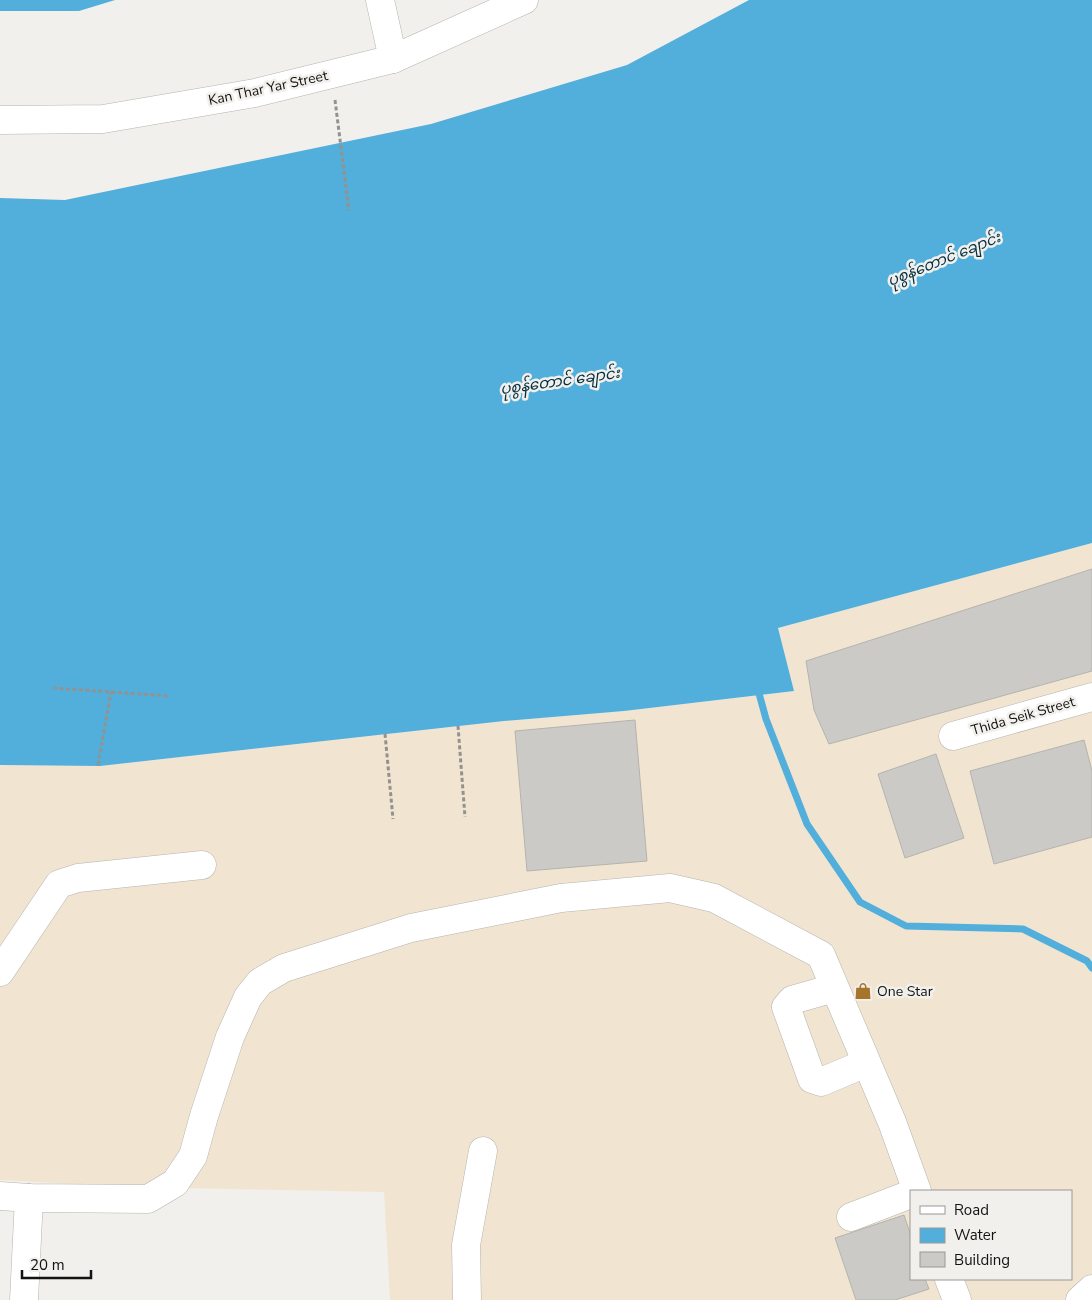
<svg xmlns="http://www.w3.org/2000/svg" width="1092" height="1300" viewBox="0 0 1092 1300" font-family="'Nunito Sans','Noto Sans Myanmar',sans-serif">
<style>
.industrial{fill:#f1e5d1;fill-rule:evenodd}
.water{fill:#52aeda}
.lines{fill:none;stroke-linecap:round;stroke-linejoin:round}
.stream{stroke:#52aeda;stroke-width:7}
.building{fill:#cccac6;stroke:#b4b3af}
.minor-casing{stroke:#b5b3af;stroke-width:29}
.path{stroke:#94928f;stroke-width:3;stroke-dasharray:4 2.5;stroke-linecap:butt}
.minor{stroke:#fff;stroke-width:28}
.labels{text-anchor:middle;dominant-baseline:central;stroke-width:5;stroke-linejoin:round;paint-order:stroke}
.street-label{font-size:14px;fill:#141312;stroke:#f2f0ec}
.poi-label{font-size:14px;fill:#141312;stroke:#f2f0ec;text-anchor:start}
.water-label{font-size:15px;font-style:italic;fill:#032e40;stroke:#f2f0ec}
</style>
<rect width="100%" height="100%" fill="#f2f0ec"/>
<path class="industrial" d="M1092 543V1300H390L384 1192 126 1187 0 1180V765L100 766 504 721 624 711 794 691 778 628ZM911 1191H1071V1279H911Z"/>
<g class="water">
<path d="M0 0H115L79 11H0Z"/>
<path d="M749 0H1092V543L778 628 794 691 624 711 504 721 100 766 0 765V198L65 200 431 124 627 65Z"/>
</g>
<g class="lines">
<path class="stream" d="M757 686 766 719 807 824 860 902 906 926 1023 929 1087 961 1092 968"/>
</g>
<g class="building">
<path d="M1092 569V671L829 744 814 710 806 661Z"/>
<path d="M635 720 647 861 527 871 515 731Z"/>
<path d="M1084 740 1092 771V837L994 864 970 771Z"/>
<path d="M936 754 964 838 905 858 878 774Z"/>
<path d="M904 1215 911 1236V1279H925L929 1289 895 1300H856L835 1238Z"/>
</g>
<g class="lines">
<g class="minor-casing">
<g id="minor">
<path d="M380 0 393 59"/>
<path d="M0 120 103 119 255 93 393 59 524 0"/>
<path d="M953 736 1092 697"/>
<path d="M0 972 59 884 78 878 202 865"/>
<path d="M834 988 792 1000 786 1007 812 1079 821 1082 866 1063"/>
<path d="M0 1196 29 1198 148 1199 175 1183 193 1156 204 1116 230 1037 248 997 260 982 284 968 411 928 561 898 670 888 714 898 821 955 892 1122 917 1191"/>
<path d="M851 1217 911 1194"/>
<path d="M949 1279 957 1300"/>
<path d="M24 1300 29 1198"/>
<path d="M467 1300 466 1245 483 1151"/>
<path d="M1080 1300 1092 1289"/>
</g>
</g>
<g class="path">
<path d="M335 100 349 211"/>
<path d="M53 688 170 696"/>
<path d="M458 726 465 817"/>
<path d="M385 734 393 819"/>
<path d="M98 765 111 692"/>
</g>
<use href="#minor" class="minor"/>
</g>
<defs>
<g id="shop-bare" transform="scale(1.35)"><path d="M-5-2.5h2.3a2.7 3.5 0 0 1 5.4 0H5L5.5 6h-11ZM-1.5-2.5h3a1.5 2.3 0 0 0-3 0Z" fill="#a6752b" stroke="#f2f0ec" stroke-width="2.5" paint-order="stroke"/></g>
</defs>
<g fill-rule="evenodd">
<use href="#shop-bare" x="863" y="991"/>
</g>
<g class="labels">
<g class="street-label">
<text transform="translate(268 88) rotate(-12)">Kan Thar Yar Street</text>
<text transform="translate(1023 716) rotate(-16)">Thida Seik Street</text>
</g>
<g class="poi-label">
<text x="877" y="991">One Star</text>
</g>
<g class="water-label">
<text transform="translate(944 259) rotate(-22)">ပုစွန်တောင် ချောင်း</text>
<text transform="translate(560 381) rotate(-8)">ပုစွန်တောင် ချောင်း</text>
</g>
</g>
<rect x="910" y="1190" width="162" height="90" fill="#f2f0ec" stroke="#999895"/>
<rect x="920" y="1206" width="25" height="8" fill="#ffffff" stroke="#999895"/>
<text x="954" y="1215" font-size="15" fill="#141312">Road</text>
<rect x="920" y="1228" width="25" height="15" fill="#52aeda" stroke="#999895"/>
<text x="954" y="1240" font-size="15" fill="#141312">Water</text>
<rect x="920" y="1252" width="25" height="15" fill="#cccac6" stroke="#999895"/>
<text x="954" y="1265" font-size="15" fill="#141312">Building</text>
<path d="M22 1270v8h69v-8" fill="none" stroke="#141312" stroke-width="2.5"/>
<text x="30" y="1270" font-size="15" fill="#141312" stroke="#f2f0ec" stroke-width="4" paint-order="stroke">20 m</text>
</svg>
